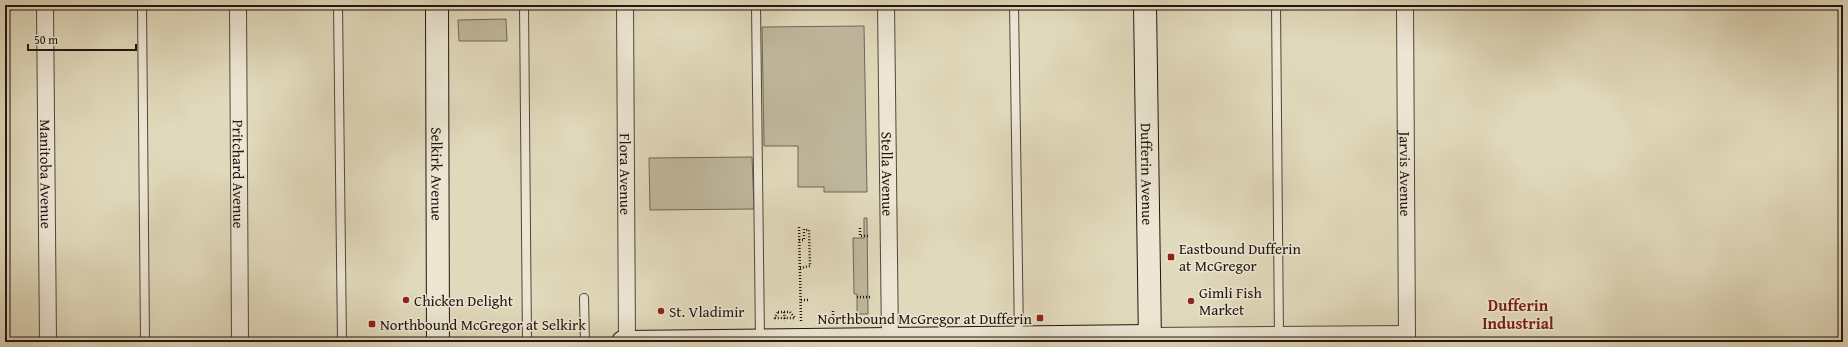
<svg xmlns="http://www.w3.org/2000/svg" width="1848" height="347" viewBox="0 0 1848 347" font-family="'Gentium Book Plus',serif">
<style>
.green{fill:#c0b89e;stroke:#706658}
.lines{fill:none;stroke-linecap:round;stroke-linejoin:round}
.lane-casing{stroke:#51463c;stroke-width:10}
.street-casing{stroke:#51463c;stroke-width:18}
.secondary-casing{stroke:#211511;stroke-width:24}
.path{stroke:#211511;stroke-width:2.5;stroke-dasharray:1 2;stroke-linecap:butt}
.lane{stroke:#ece6d3;stroke-width:8}
.street{stroke:#ece6d3;stroke-width:16}
.secondary{stroke:#ece6d3;stroke-width:22}
.poi-dot{fill:#8f2418;stroke:#ece6d3;stroke-width:1.5}
.labels{text-anchor:middle;dominant-baseline:central;stroke-width:3;stroke-linejoin:round;paint-order:stroke}
.street-label{font-size:15px;fill:#211511;stroke:#ece6d3}
.poi-label{font-size:15px;fill:#211511;stroke:#ece6d3;text-anchor:start}
.neighbourhood-label{font-size:16px;font-weight:bold;fill:#7a1f14;stroke:#ece6d3}
</style>
<rect width="100%" height="100%" fill="#e1d9bb"/>
<filter id="stains"><feTurbulence type="fractalNoise" baseFrequency=".005" numOctaves="4"/><feColorMatrix values="0 0 0 0 .2 0 0 0 0 .09 0 0 0 0 .02 0 0 0 .5 -.17"/></filter>
<radialGradient id="worn" r=".72"><stop offset=".6" stop-color="#630" stop-opacity="0"/><stop offset="1" stop-color="#630" stop-opacity=".3"/></radialGradient>
<g class="green">
<path d="M506 19 507 41H459L458 20Z"/>
<path d="M864 26 867 192H824V187H798V146H764L762 27Z"/>
<path d="M752 157 754 209 650 210 649 158Z"/>
<path d="M864 218H867L868 314H857V294H854L853 238H864Z"/>
</g>
<g class="lines">
<g class="lane-casing">
<g id="lane">
<path d="M142 5 145 342"/>
<path d="M338 5 342 342"/>
<path d="M524 5 527 342"/>
<path d="M756 5 760 340"/>
<path d="M1014 5 1019 337"/>
<path d="M1276 5 1279 338"/>
<path d="M584 298 585 342"/>
</g>
</g>
<g class="street-casing">
<g id="street">
<path id="s1" d="M45 5 48 342"/>
<path id="s2" d="M238 5 240 342"/>
<path id="s3" d="M625 5 627 342"/>
<path id="s4" d="M886 5 890 342"/>
<path id="s5" d="M1405 5 1407 342"/>
<path d="M1150 336 1407 334"/>
</g>
</g>
<g class="secondary-casing">
<g id="secondary">
<path id="s6" d="M437 5 438 342"/>
<path id="s7" d="M1145 5 1150 342"/>
<path d="M623 342 1150 336"/>
</g>
</g>
<g class="path">
<path d="M799 227 801 321"/>
<path d="M860 228V236H869"/>
<path d="M799 240H804V229"/>
<path d="M800 268 810 266 809 230H805"/>
<path d="M857 297H870"/>
<path d="M801 300H809"/>
<path d="M833 311V321"/>
<path d="M778 312H790L795 318H775Z"/>
<path d="M784 312 785 321"/>
</g>
<use href="#lane" class="lane"/>
<use href="#street" class="street"/>
<use href="#secondary" class="secondary"/>
</g>
<g class="poi-dot">
<rect x="1167" y="253" width="8" height="8" rx="2"/>
<circle cx="406" cy="300" r="4"/>
<circle cx="1191" cy="301" r="4"/>
<circle cx="661" cy="311" r="4"/>
<rect x="1036" y="314" width="8" height="8" rx="2"/>
<rect x="368" y="320" width="8" height="8" rx="2"/>
</g>
<g class="labels">
<g class="street-label">
<text stroke="none"><textPath href="#s1" startOffset="169">Manitoba Avenue</textPath></text>
<text stroke="none"><textPath href="#s6" startOffset="169">Selkirk Avenue</textPath></text>
<text stroke="none"><textPath href="#s4" startOffset="169">Stella Avenue</textPath></text>
<text stroke="none"><textPath href="#s7" startOffset="169">Dufferin Avenue</textPath></text>
<text stroke="none"><textPath href="#s2" startOffset="169">Pritchard Avenue</textPath></text>
<text stroke="none"><textPath href="#s3" startOffset="169">Flora Avenue</textPath></text>
<text stroke="none"><textPath href="#s5" startOffset="169">Jarvis Avenue</textPath></text>
</g>
<g class="poi-label">
<text x="1179" y="248">Eastbound Dufferin<tspan x="1179" dy="17">at McGregor</tspan></text>
<text x="1199" y="292">Gimli Fish<tspan x="1199" dy="17">Market</tspan></text>
<text x="414" y="300">Chicken Delight</text>
<text x="669" y="311">St. Vladimir</text>
<text x="1032" y="318" text-anchor="end">Northbound McGregor at Dufferin</text>
<text x="380" y="324">Northbound McGregor at Selkirk</text>
</g>
<g class="neighbourhood-label">
<text x="1518" y="305">Dufferin<tspan x="1518" dy="18">Industrial</tspan></text>
</g>
</g>
<rect width="1848" height="347" fill="none" stroke="#e1d9bb" stroke-width="20"/>
<rect x="6" y="6" width="1836" height="335" fill="none" stroke="#211511" stroke-width="2"/>
<rect x="10" y="10" width="1828" height="327" fill="none" stroke="#211511"/>
<path d="M28 44v6h108v-6" fill="none" stroke="#211511" stroke-width="2"/>
<text x="34" y="44" font-size="12" fill="#211511" stroke="#ece6d3" stroke-width="3" paint-order="stroke">50 m</text>
<rect width="100%" height="100%" filter="url(#stains)"/>
<rect width="100%" height="100%" fill="url(#worn)"/>
</svg>
